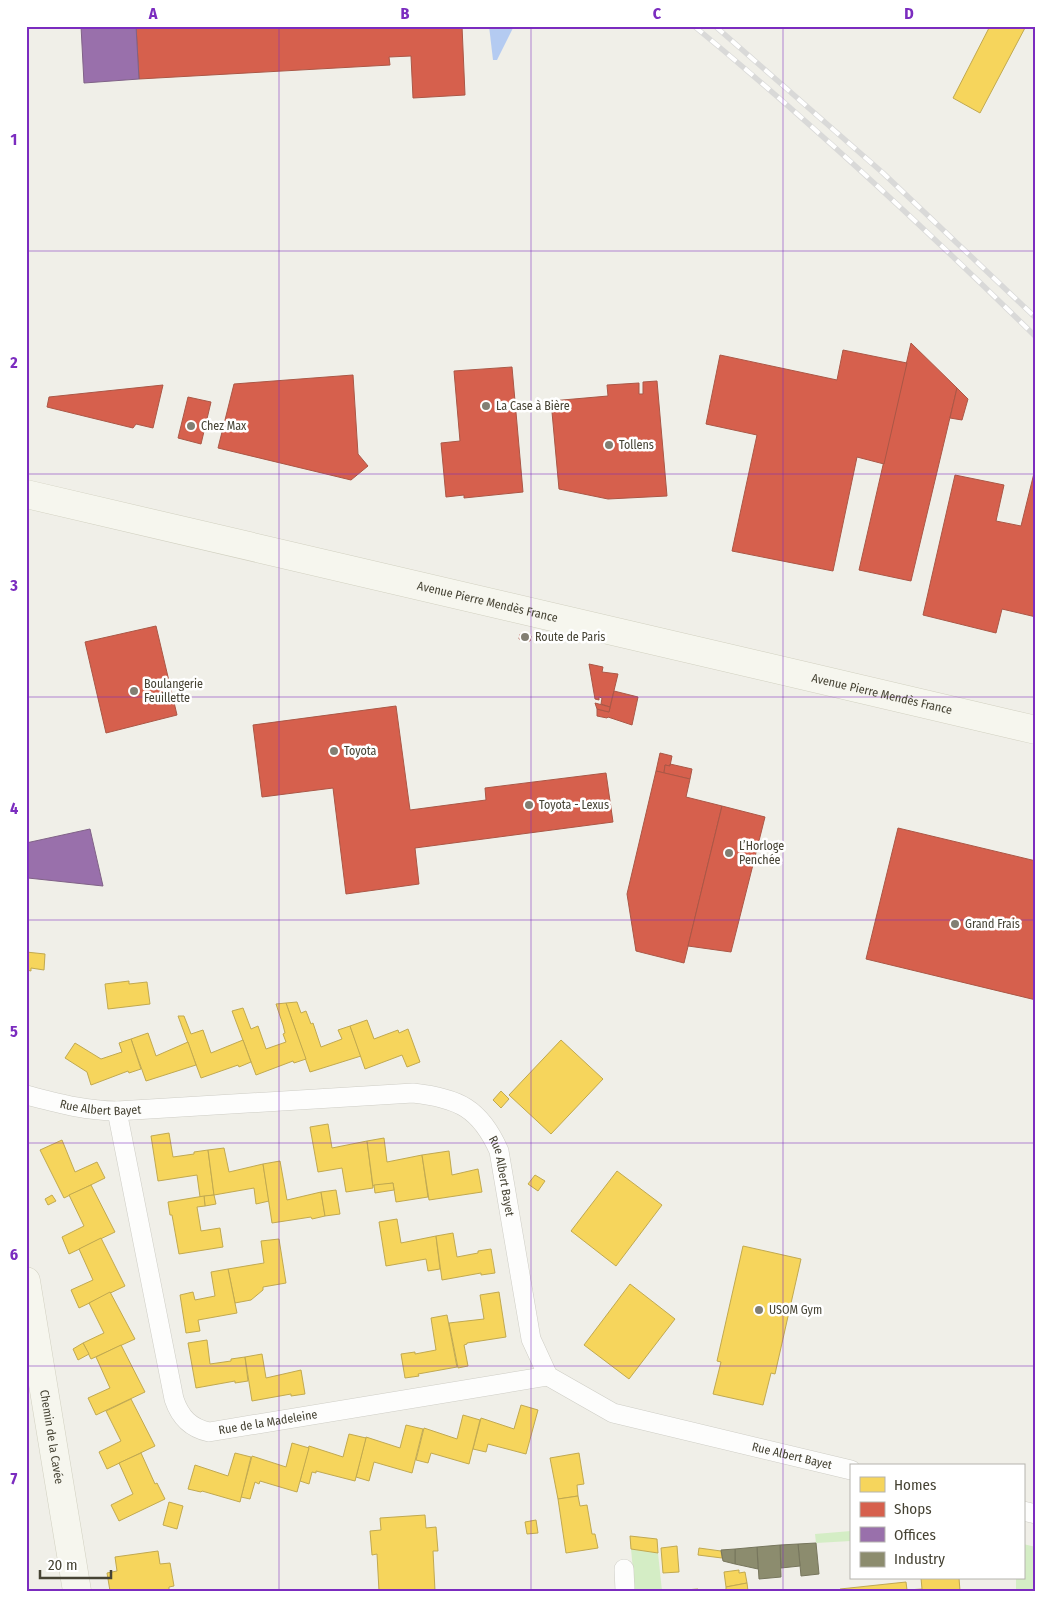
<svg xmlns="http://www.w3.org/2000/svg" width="1062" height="1617" viewBox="0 0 1062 1617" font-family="'Fira Sans Condensed',sans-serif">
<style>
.green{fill:#d4edc5}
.water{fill:#b4cbf1}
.homes{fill:#f6d55c;stroke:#c1a950}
.shops{fill:#d6604d;stroke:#ab5746}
.offices{fill:#9970ab;stroke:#806287}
.industry{fill:#8c8c6e;stroke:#77765d}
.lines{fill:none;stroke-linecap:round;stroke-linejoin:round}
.street-casing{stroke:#cecdc5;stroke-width:20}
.secondary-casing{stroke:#d1d0c0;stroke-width:29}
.street{stroke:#fdfdfc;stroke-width:19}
.secondary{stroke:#f6f6ee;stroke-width:28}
.rail-casing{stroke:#d9d9d8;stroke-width:5.5}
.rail{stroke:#fff;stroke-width:4;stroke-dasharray:11;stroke-linecap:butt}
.grid{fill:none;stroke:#7b2cbf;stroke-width:1;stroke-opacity:0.55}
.poi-dot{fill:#827f73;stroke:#fff;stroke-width:2}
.labels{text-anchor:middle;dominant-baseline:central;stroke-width:5;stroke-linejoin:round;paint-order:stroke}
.poi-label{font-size:12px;fill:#464334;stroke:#fff;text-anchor:start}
.street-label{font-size:12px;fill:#464334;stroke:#fff}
.neatline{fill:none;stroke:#7b2cbf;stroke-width:2}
.grid-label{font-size:16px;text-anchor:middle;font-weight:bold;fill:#7b2cbf}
</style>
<rect width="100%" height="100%" fill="#f0efe8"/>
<g class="green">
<path d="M851 1531V1541L816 1543 815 1534Z"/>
<path d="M1023 1544 1036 1547V1591H1016V1578H1023Z"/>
<path d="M631 1549 658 1553 662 1591H635Z"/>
</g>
<path class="water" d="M489 26H514L497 60H493Z"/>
<g class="homes">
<path d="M990 26H1026L980 113 953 98Z"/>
<path d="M26 952 45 954 44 970 31 968V971L27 970 26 979Z"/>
<path d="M129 981V984L147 982 150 1004 108 1009 105 984Z"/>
<path d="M297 1002 301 1013 306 1011 311 1024 313 1023 321 1047 342 1039 338 1030 350 1026 361 1056 310 1072 286 1003Z"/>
<path d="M286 1003 306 1059 294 1063 293 1061 256 1075 232 1011 243 1008 251 1029 258 1026 266 1049 286 1042 283 1034 285 1033 283 1025 276 1004Z"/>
<path d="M178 1016H184L191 1034 203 1030 211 1053 243 1040 251 1062 239 1067 238 1065 201 1078Z"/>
<path d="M367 1020 374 1039 398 1030 399 1033 408 1029 420 1062 407 1067 402 1055 365 1069 350 1026Z"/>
<path d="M148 1033 156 1056 188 1042 196 1065 146 1081 131 1039Z"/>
<path d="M131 1039 141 1069 129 1073 128 1071 91 1085 87 1072 65 1058 75 1043 101 1059 122 1052 119 1043Z"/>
<path d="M561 1040 603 1079 551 1134 509 1095Z"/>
<path d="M501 1091 509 1099 501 1108 493 1100Z"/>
<path d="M328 1124 332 1148 367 1141 373 1188 346 1192 342 1168 318 1172 310 1127Z"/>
<path d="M169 1133 173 1157 194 1154V1152L208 1150 214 1195 200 1197 197 1175 158 1181 151 1136Z"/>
<path d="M384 1138 387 1162 422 1155 428 1197 396 1202 393 1183 373 1186 367 1141Z"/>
<path d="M62 1140 75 1172 97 1162 105 1178 64 1198 40 1150Z"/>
<path d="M224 1148 229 1172 263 1164 269 1201 256 1204 254 1188 214 1195 208 1150Z"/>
<path d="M449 1151 452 1175 478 1169 482 1192 429 1200 422 1155Z"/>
<path d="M280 1161 287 1200 321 1192 325 1216 312 1219 311 1217 272 1223 263 1164Z"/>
<path d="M617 1171 662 1205 616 1266 571 1231Z"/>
<path d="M535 1175 545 1181 538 1191 528 1184Z"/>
<path d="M393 1183 394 1190 375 1193 374 1185Z"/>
<path d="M91 1185 115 1232 69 1254 62 1237 84 1226 69 1195Z"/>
<path d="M336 1190 340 1214 325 1216 321 1192Z"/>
<path d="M52 1195 56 1201 48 1205 45 1199Z"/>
<path d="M214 1195 216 1204 205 1206 204 1196Z"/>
<path d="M204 1196 205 1206 197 1207 201 1231 220 1228 223 1247 179 1254 172 1215H170L168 1202Z"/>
<path d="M397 1219 401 1243 436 1236 440 1269 428 1271 426 1259 386 1266 379 1222Z"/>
<path d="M453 1233 457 1257 478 1253V1251L491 1249 495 1273 481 1275V1273L442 1280 436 1236Z"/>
<path d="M101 1238 125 1286 79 1308 71 1290 93 1280 79 1249Z"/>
<path d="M279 1239 286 1283 263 1287V1290L251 1300 235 1303 228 1269 264 1263 261 1241Z"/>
<path d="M743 1246 801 1259 775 1374 771 1373 763 1405 713 1394 721 1362 717 1361Z"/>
<path d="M228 1269 237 1313 198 1320 200 1331 186 1333 180 1295 193 1292 195 1300 215 1296 211 1272Z"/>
<path d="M630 1284 675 1319 629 1379 584 1345Z"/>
<path d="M110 1292 135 1339 91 1359 83 1343 104 1333 89 1303Z"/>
<path d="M499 1292 506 1337 467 1343V1344L464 1345 468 1366 458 1368 449 1323 484 1319 480 1295Z"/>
<path d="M447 1315 457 1367 418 1374 419 1376 405 1378 401 1354 415 1352V1354L436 1350 431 1318Z"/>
<path d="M207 1340 210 1364 231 1361V1359L245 1357 248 1381 235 1383V1381L196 1388 188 1343Z"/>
<path d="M83 1343 89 1354 78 1360 73 1349Z"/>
<path d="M121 1345 145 1392 96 1415 88 1398 110 1388 96 1357Z"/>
<path d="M262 1354 266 1378 301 1370 305 1394 291 1396V1394L252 1401 245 1357Z"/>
<path d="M131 1399 155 1446 107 1469 99 1452 121 1441 106 1411Z"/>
<path d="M521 1405 538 1410 526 1454 488 1444 486 1452 473 1449 481 1418 514 1429Z"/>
<path d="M463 1415 480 1420 469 1464 431 1453 428 1463 416 1460 424 1428 457 1439Z"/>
<path d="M406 1425 423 1429 412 1473 374 1462 369 1481 356 1477 366 1437 400 1448Z"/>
<path d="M349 1434 366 1438 355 1481 316 1471V1473L312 1472 309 1484 300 1481 309 1446 343 1457Z"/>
<path d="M292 1443 309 1448 297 1492 260 1481 259 1484 255 1482 250 1499 241 1497 252 1456 286 1467Z"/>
<path d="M141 1453 155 1484 157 1483 165 1499 119 1521 111 1505 133 1494 119 1463Z"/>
<path d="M235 1453 251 1457 240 1502 202 1491 201 1492 188 1489 195 1465 228 1476Z"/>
<path d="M579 1453 584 1484 577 1485 578 1496 558 1499 550 1458Z"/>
<path d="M578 1496 580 1506 587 1505 592 1534H595L598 1548 566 1553 558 1499Z"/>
<path d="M169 1502 183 1506 177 1529 163 1525Z"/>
<path d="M425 1515 426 1528 436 1527 438 1551H433L435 1591H379L377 1554 372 1555 370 1531 381 1530 380 1518Z"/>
<path d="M536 1520 538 1533 527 1534 525 1522Z"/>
<path d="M630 1536 657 1539 658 1553 631 1549Z"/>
<path d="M677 1546 679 1572 663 1573 661 1548Z"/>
<path d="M699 1548 721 1551 722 1558 698 1555Z"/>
<path d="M158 1551 160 1564 170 1563 174 1586 169 1587V1591H110L107 1573 117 1571 115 1557Z"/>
<path d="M739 1570V1573L745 1572 747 1583 726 1587 724 1572Z"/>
<path d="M921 1578H959L960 1591H840V1589L906 1582 907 1590 922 1589Z"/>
<path d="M747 1583 748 1591H726V1587Z"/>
<path d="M698 1589V1591H672Z"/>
</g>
<g class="shops">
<path d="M136 26H462L465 95 413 98 411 56 389 57 390 65 139 79Z"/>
<path d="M911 343 957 388 911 581 859 570Z"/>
<path d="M843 350 907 363 884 464 857 457 833 571 732 551 757 435 706 424 720 355 837 380Z"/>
<path d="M512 367 523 492 464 498V495L446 497 441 443 460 441 454 371Z"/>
<path d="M353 375 358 454 368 466 351 480 218 448 234 384Z"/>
<path d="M657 381 667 496 608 499 559 489 551 401 608 396 607 385 639 383V394H643V382Z"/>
<path d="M163 385 153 428 136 424 133 428 47 407 49 397Z"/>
<path d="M957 388 968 399 962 420 950 418Z"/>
<path d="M188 397 211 402 201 444 178 438Z"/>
<path d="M1036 465V617L1002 609 996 633 923 615 955 475 1004 485 996 521 1021 526Z"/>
<path d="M156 626 177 715 106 733 85 642Z"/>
<path d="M520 634 531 636 530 641 519 639Z"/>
<path d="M589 664 603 667 602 672 618 674 610 707 601 704 602 698 599 697V700L595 699Z"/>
<path d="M614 691 638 697 632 725 608 717 607 718 597 716V709L609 712Z"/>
<path d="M595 703 610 707 609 712 597 709Z"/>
<path d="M396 706 410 810 486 800 485 788 606 773 613 822 415 848 419 884 346 894 333 788 262 797 253 725Z"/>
<path d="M660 753 672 756 670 766 665 765 664 773 656 771Z"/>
<path d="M670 764 692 769 690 779 664 773 665 765 670 766Z"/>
<path d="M656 771 690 779 686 797 722 806 684 963 636 951 627 894Z"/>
<path d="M722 806 765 817 731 952 688 946Z"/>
<path d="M898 828 1036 861V1000L866 959Z"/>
</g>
<g class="offices">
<path d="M81 26H136L139 79 84 83Z"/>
<path d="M90 829 103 886 28 878 26 869V843Z"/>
</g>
<g class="industry">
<path d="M816 1543 819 1574 801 1576 798 1544Z"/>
<path d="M798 1544 800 1566 781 1568 780 1545Z"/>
<path d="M780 1545 781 1577 759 1579 757 1547Z"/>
<path d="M757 1547 758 1569 735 1564V1549Z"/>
<path d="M735 1549V1564L723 1561 721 1550Z"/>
</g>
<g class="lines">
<g class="street-casing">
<g id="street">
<path id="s1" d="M26 1095C57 1103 85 1111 117 1111L413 1093C458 1098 480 1108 499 1151L531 1339 548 1376 613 1413 851 1470"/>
<path id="s2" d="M117 1111 174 1399C180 1417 190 1428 209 1432L548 1376"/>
<path d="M1023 1511 1036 1514"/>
<path d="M624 1569 625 1591"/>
</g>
</g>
<g class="secondary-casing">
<g id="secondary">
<path id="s3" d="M26 494 1036 730"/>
<path id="s4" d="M26 1281 77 1591"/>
</g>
</g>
<use href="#street" class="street"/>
<use href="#secondary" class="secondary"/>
<g class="rail-casing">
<g id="rail">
<path d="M694 26C813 124 926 229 1036 337"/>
<path d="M715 26 883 173 1036 318"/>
</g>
</g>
<use href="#rail" class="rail"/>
</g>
<path class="grid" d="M279 26V1591M531 26V1591M783 26V1591M26 251H1036M26 474H1036M26 697H1036M26 920H1036M26 1143H1036M26 1366H1036"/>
<g class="poi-dot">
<circle cx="486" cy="406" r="5"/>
<circle cx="191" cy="426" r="5"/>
<circle cx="609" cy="445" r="5"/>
<circle cx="525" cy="637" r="5"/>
<circle cx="134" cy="691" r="5"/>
<circle cx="334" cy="751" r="5"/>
<circle cx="529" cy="805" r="5"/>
<circle cx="729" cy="853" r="5"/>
<circle cx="955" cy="924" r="5"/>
<circle cx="759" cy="1310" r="5"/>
</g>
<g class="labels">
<g class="poi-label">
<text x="496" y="406">La Case à Bière</text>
<text x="201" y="426">Chez Max</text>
<text x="619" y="445">Tollens</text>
<text x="535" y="637">Route de Paris</text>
<text x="144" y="684">Boulangerie<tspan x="144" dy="14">Feuillette</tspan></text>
<text x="344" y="751">Toyota</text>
<text x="539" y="805">Toyota - Lexus</text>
<text x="739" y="846">L’Horloge<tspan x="739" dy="14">Penchée</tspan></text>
<text x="965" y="924">Grand Frais</text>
<text x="769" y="1310">USOM Gym</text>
</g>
<g class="street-label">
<text stroke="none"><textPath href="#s3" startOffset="474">Avenue Pierre Mendès France</textPath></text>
<text stroke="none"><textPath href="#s3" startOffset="879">Avenue Pierre Mendès France</textPath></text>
<text stroke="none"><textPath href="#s1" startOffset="76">Rue Albert Bayet</textPath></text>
<text stroke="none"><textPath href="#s1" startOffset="525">Rue Albert Bayet</textPath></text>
<text stroke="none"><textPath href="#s2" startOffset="404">Rue de la Madeleine</textPath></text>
<text stroke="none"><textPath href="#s4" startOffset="158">Chemin de la Cavée</textPath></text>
<text stroke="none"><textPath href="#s1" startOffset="990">Rue Albert Bayet</textPath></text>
</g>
</g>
<rect width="1062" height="1617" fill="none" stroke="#ffffff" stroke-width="55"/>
<rect x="850" y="1464" width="175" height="115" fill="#ffffff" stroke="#b5b4ae"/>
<rect x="860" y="1477" width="25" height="15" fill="#f6d55c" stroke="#b5b4ae"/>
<text x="894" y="1490" font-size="15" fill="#464334">Homes</text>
<rect x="860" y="1502" width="25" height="15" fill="#d6604d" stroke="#b5b4ae"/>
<text x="894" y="1514" font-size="15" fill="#464334">Shops</text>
<rect x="860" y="1527" width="25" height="15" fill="#9970ab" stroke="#b5b4ae"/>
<text x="894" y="1540" font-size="15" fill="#464334">Offices</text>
<rect x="860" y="1552" width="25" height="15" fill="#8c8c6e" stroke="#b5b4ae"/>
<text x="894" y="1564" font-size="15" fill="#464334">Industry</text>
<path d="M40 1570v8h71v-8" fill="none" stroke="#464334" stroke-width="2.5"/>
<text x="48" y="1570" font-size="15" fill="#464334" stroke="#ffffff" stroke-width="4" paint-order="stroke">20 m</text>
<rect x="28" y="28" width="1006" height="1562" class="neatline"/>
<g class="grid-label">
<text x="153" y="19">A</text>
<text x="405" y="19">B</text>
<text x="657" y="19">C</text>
<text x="909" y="19">D</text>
<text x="14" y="145">1</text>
<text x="14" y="368">2</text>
<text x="14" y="591">3</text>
<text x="14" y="814">4</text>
<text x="14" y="1037">5</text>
<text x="14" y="1260">6</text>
<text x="14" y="1484">7</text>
</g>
</svg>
